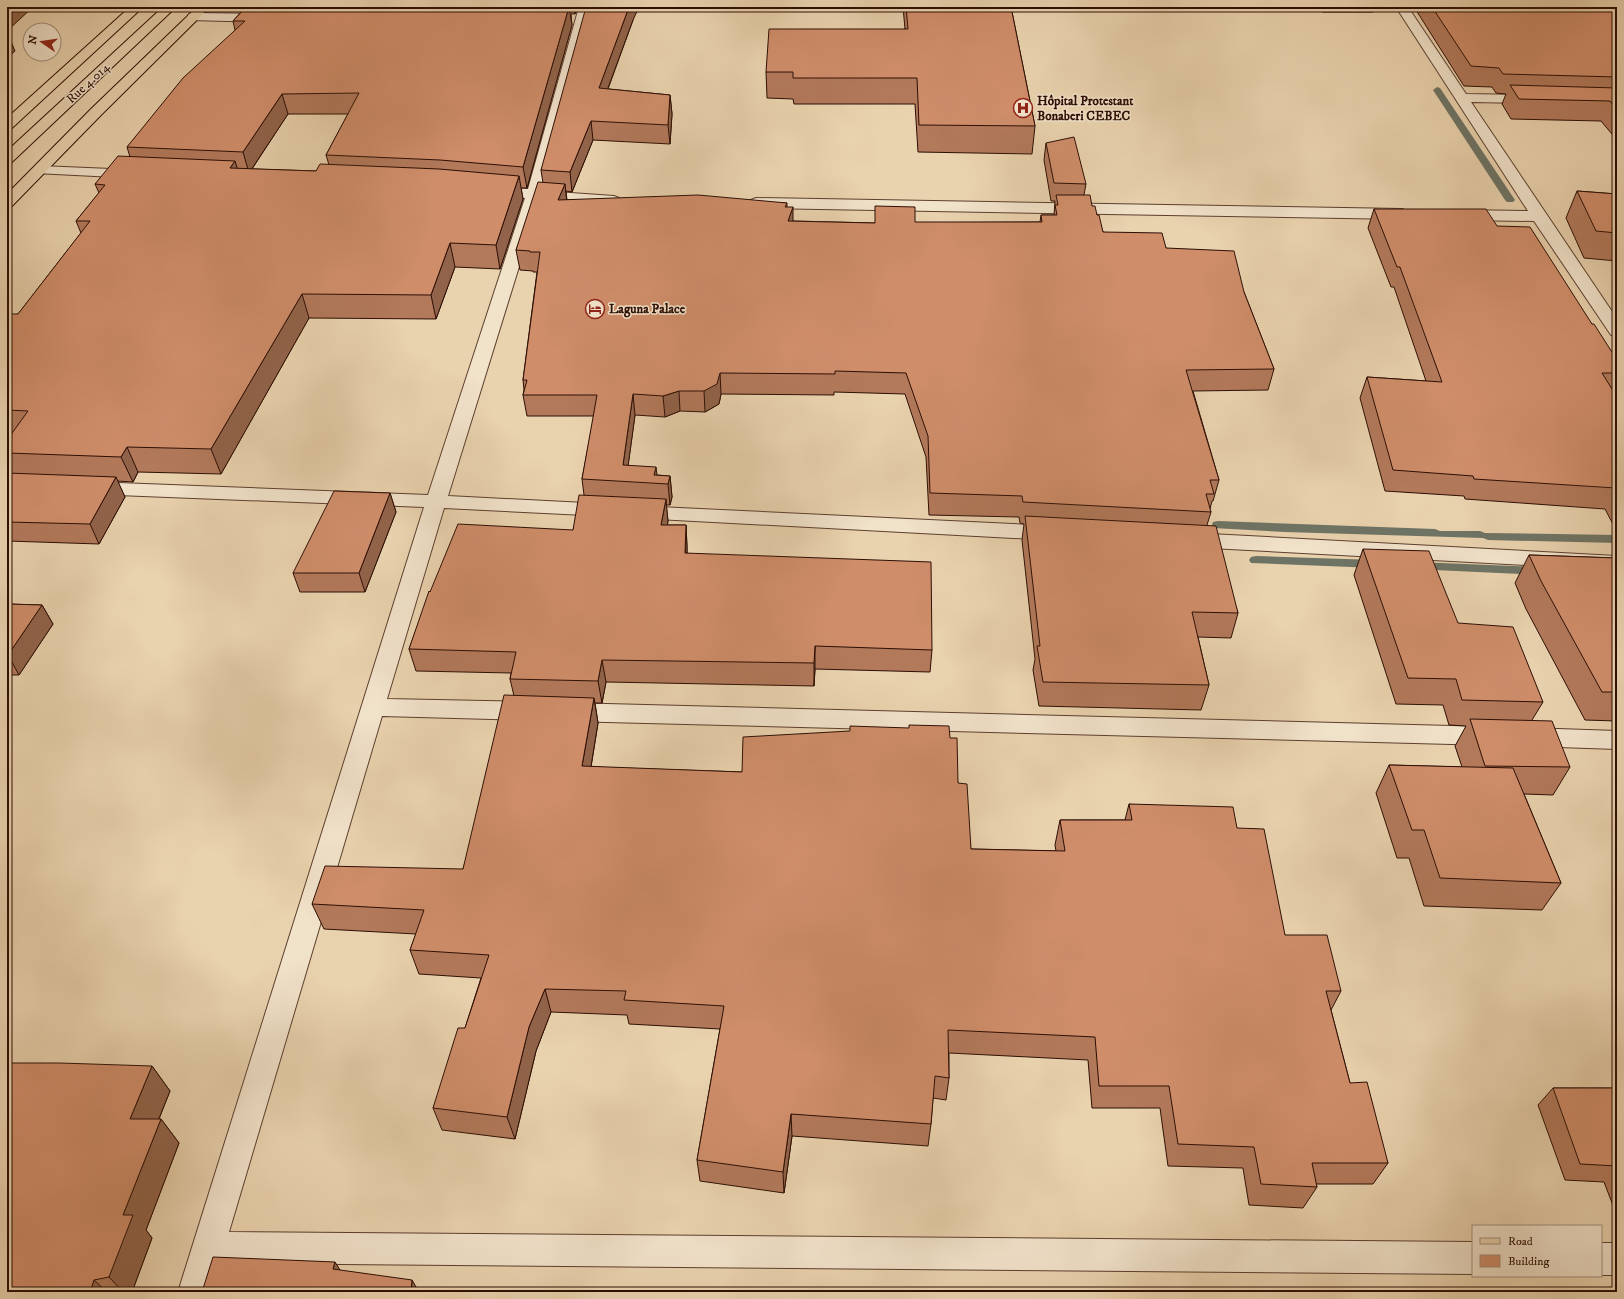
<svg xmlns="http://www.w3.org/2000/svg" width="1624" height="1299" viewBox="0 0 1624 1299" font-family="'IM FELL DW Pica',serif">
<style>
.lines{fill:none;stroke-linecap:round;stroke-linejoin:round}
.stream{fill:#6e7465;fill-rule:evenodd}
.minor-casing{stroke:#5c3f2e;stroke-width:2}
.major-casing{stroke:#2d0e04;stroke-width:2}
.highway-casing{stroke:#2d0e04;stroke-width:2}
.minor{fill:#f1e2ca;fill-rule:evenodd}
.major{fill:#e9d2ae;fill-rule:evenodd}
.highway{fill:#e9d2ae;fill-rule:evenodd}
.wall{fill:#b2795b;stroke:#2d0e04;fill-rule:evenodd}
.shaded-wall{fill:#91634a;stroke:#2d0e04}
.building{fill:#cf8d6a;stroke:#2d0e04}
.labels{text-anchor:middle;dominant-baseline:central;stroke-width:3;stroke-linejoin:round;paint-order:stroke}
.far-street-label{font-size:13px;fill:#2d0e04;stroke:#f1e2ca}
.far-poi-label{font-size:13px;font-weight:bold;fill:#2d0e04;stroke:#f1e2ca;text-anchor:start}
</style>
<rect width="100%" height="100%" fill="#e9d2ae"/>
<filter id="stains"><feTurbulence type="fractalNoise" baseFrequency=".005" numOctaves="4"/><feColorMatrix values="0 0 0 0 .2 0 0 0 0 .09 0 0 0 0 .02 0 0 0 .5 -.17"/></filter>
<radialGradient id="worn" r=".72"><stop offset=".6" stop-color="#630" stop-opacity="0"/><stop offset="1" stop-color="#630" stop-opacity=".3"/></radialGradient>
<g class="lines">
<g class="stream">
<path d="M1437 87 1440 88 1515 200 1513 202H1507L1505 200 1433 90Z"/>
<path d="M1218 521 1435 529 1440 531H1480L1485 533 1617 535V543L1488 540 1483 538 1285 532 1213 528 1212 525 1213 522Z"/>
<path d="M1256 556 1376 560 1381 561 1383 564 1381 567 1376 568 1251 563 1249 560 1251 557Z"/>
<path d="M1417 562 1540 567 1545 568 1547 571 1545 574 1540 575 1412 569 1410 566 1412 563Z"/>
</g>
<g class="minor-casing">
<g id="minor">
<path d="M579 7H591L542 191 614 196 619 198 622 201 619 204 614 206 540 199 448 496 605 504 612 505 615 510 612 515 605 516 444 508 387 699 530 702 538 705 541 711 538 717 530 720 382 716 229 1232 1473 1242V1274L219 1263 210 1292H178L424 507 92 494 85 492 82 488 85 484 92 482 428 495 525 198 488 194 486 191 488 188 493 187 528 189Z"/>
<path d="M1396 7H1408L1466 94 1533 95 1538 96 1540 99 1538 102 1533 103 1471 102 1617 319V336L1611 335 1534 221 1460 220 1455 218 1452 215 1455 212 1460 210 1528 211Z"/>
<path d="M193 13 266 14 270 15 272 18 270 21 266 22 189 20 187 17 189 14Z"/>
<path d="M40 166 135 170 140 171 142 174 140 177 135 178 35 173 33 170 35 167Z"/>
<path d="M756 198 1402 209 1407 211 1410 214 1407 217 1402 219 756 208 751 206 748 203 751 200Z"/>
<path d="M638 506 1053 526 1060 528 1063 533 1060 538 1053 540 638 518 631 517 628 512 631 507Z"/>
<path d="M1191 533 1617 556V570L1191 547 1184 545 1181 540 1184 535Z"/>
<path d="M567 703 1490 727 1498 730 1502 736 1498 742 1490 745 567 721 559 718 556 712 559 706Z"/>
<path d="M1528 728 1617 731V749L1528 746 1520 743 1516 737 1520 731Z"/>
<rect x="1601" y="1243" width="16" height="32"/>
</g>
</g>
<g class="major-casing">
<g id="major">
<path d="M130 7H143L12 128 7 129V118Z"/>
<path d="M197 7H210L101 115 12 206 7 208V194L91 109Z"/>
</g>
</g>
<g class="highway-casing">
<path id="highway" d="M163 7H176L12 162 7 163V151Z"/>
</g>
<use href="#minor" class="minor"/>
<use href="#major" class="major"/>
<use href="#highway" class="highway"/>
</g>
<g class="wall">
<path d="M235 7H578L575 14H571L572 25 527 188H521L523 199 500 269 455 267 436 319 309 318 221 474 138 472 133 482 117 481 125 497 99 544 7 541V473H9L7 470V440L11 435 7 434V317L18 314 81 233 76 221 99 193 95 184 130 157 127 147 235 30 233 21 242 11H236ZM288 114H348L326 155 329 165 316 171 252 169Z"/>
<path d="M903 7H1011L1035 126 1032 154 918 152 915 104H794L793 99 767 98 766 72 905 29Z"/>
<path d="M1320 7H1374L1373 12H1322Z"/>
<path d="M1414 7H1617V140L1601 121 1511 119 1502 104 1506 94 1496 93 1492 87 1464 86Z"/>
<path d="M633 20 608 89 670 95 672 114 670 144 593 140 572 192 566 191 567 200 787 203V207L793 221 875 223 1040 222 1041 215H1054L1055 201H1051L1044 160 1046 143 1086 184 1084 195 1092 206 1097 215 1103 232 1166 248 1244 292 1274 369 1268 390 1193 391 1219 480 1213 501H1212L1210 509 1211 512 1207 525 1238 613 1231 638 1198 637 1209 685 1201 710 1039 706 1033 670 1035 659 1022 540 1024 524 1020 523 1019 517 929 515 926 457 905 394 834 392V395L721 394 719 404 705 412 680 411 665 417 635 415 628 465 657 475 670 476 672 497 670 505H666L668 521 667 525H686L687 547V553L932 650 930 672 815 669 814 686 606 682 602 703H595L598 723 591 767 742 772 950 738 958 783 971 849 1056 851 1055 845 1060 820H1125L1129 804 1237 828 1285 935 1341 991 1331 1010 1350 1083 1388 1163 1373 1184H1316L1317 1187 1303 1208 1249 1205 1243 1168 1168 1166 1160 1108H1092L1088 1060 949 1053V1078L946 1100 933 1098 931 1124 928 1146 792 1136 784 1193 700 1181 697 1160 720 1029 629 1024 627 1015 551 1012 536 1051 515 1139 442 1130 433 1108 465 1028 481 978 419 974 410 950 416 934 324 929 312 904 463 869 514 696 510 679 511 673 416 671 409 649 430 592 573 530 584 495 582 479 594 416H527L523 395 524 390 523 380 537 272H533V271L520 270 516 250 543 183 541 170Z"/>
<path d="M1577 191 1617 194V261L1584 258 1566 218Z"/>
<path d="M1374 209 1497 226 1592 324 1617 360V391L1616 394H1615L1617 397V530H1616L1605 509 1465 499 1464 496 1385 491 1360 398 1367 377 1426 381 1394 287H1391L1368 228Z"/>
<path d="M390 493 396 512 365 592H300L293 573Z"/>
<path d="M1363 549 1458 623 1543 702 1532 720 1570 767 1553 795 1524 794 1561 883 1542 910 1424 906 1409 858H1397L1376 793 1389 765 1462 767 1455 746 1466 726 1449 725 1443 705 1396 704 1354 575Z"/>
<path d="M1529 555 1617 558V721L1585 720 1526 609 1515 583Z"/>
<path d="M7 604 42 605 53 624 19 675H7Z"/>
<path d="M152 1066 170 1091 159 1119H161L179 1143 146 1230 152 1238 132 1292H7Z"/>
<path d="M1553 1088H1617V1216L1604 1182 1565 1180 1538 1105Z"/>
</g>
<g class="shaded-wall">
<path d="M7 7H33L7 31Z"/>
<path d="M569 7 572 25 527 188 523 167Z"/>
<path d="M574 7H578L575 14Z"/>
<path d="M629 7H639L633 20 601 107 599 88Z"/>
<path d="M7 32 15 51 7 58Z"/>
<path d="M282 94 288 114 249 173 243 152Z"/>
<path d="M670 95 672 114 670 144 668 125Z"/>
<path d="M591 121 593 140 572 192 570 172Z"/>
<path d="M235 161 242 184 230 168Z"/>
<path d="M519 176 523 199 500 269 496 245Z"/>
<path d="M565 184 567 204 558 200Z"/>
<path d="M793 207V227L788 221Z"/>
<path d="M450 243 455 267 436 319 431 295Z"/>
<path d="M302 294 309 318 221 474 211 449Z"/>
<path d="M720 373 721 394 719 404 705 412 704 391Z"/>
<path d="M679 391 680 411 665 417 663 396Z"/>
<path d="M633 394 635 415 626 482 623 465Z"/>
<path d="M127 447 138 472 133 482 121 457Z"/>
<path d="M656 467 658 483 654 475Z"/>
<path d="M670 476 672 497 670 505 668 484Z"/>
<path d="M116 477 125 497 99 544 90 524Z"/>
<path d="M390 493 396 512 365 592 359 573Z"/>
<path d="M666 499 668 521 664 547 661 525Z"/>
<path d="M686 525 687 547V575L685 553Z"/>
<path d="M42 605 53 624 19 675 8 655Z"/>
<path d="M815 646V669L814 686V663Z"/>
<path d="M602 660 606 682 602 703 598 681Z"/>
<path d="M594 698 598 723 587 791 582 766Z"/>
<path d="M545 989 551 1012 536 1051 515 1139 507 1117 529 1027Z"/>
<path d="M152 1066 170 1091 149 1143 130 1119Z"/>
<path d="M791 1114 792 1136 784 1193 783 1172Z"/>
<path d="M161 1119 179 1143 146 1230 152 1238 132 1292H123L109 1277 123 1215Z"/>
<path d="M335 1262 349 1284 333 1269Z"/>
<path d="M94 1280 107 1292H90Z"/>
<path d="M412 1280 419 1292H411Z"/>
</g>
<g class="building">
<path d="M246 7H569L523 167 440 160 326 155 359 93 282 94 243 152 127 147 183 78 245 21H233Z"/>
<path d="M586 7H629L599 88 670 95 668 125 591 121 570 172 541 170Z"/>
<path d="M906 7H1011L1035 126 919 125 917 78H793V72H766L769 29H908Z"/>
<path d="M1432 7H1617V77L1503 74 1499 68 1471 66Z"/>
<path d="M1510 85 1617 88V110L1610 101 1519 99Z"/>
<path d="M1074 137 1086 184 1054 183 1046 143Z"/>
<path d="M118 156 235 161 230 168 316 171 320 164 439 169 519 176 496 245 450 243 431 295 302 294 211 449 127 447 121 457 7 453V440L28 411 7 410V317H8L11 314H18L90 221H76L105 185 95 184Z"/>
<path d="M538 182 565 184 558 200 698 195 787 203 785 207H793L788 221 875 223V206L915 207V222H1042L1041 215H1057L1055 205H1058L1056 195H1090L1092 206H1095L1097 215H1099L1103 232 1162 233 1166 248 1234 251 1244 292 1274 369 1186 370 1219 480H1210L1214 494H1206L1211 512 1023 502 1022 496 930 493 928 436 906 373 835 371V374L720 373 717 384 704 391H679L663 396 633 394 623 465 656 467 654 475 670 476 668 484 582 479 597 395H523L527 380H523L540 252H530V251L516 250Z"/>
<path d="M1577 191 1617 194V233L1596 231Z"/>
<path d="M1374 209H1486L1497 226 1530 227 1592 324H1594L1617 360V373H1602L1617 397V489L1616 488 1474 479 1473 476 1393 470 1367 377 1442 382 1400 267H1397Z"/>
<path d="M7 473 116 477 90 524 7 522Z"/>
<path d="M334 491 390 493 359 573H293Z"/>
<path d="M579 495 666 499 661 525H686L685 553 931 562 932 650 815 646 814 663 602 660 598 681 510 679 516 652 409 649 429 591 430 592 458 524 573 530Z"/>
<path d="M1025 516 1216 526 1238 613 1192 612 1209 685 1043 682 1037 646H1040Z"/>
<path d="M1363 549 1429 551 1458 623 1513 627 1543 702 1462 700 1456 679 1408 678Z"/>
<path d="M1529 555 1617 558V692H1602L1541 581Z"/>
<path d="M7 604 42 605 8 655H7Z"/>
<path d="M504 695 594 698 582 766 742 772 743 737 850 731V726L909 728V725L949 726 950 738H957L958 783 967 784 971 849 1065 851 1060 820H1132L1129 804 1233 807 1237 828 1264 829 1285 935H1327L1341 991H1326L1350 1083 1367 1082 1388 1163H1312L1317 1187 1261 1184 1254 1147 1178 1144 1169 1086H1099L1095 1037 948 1030 949 1078 935 1076 931 1124 791 1114 783 1172 697 1160 724 1006 624 1000 626 991 545 989 529 1027 507 1117 433 1108 458 1028H465L489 955 410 950 424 910 312 904 325 866 463 869Z"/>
<path d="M1470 719 1552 721 1570 767 1485 766Z"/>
<path d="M1389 765 1513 768 1561 883 1440 878 1424 830H1412Z"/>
<path d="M7 1063H60L152 1066 130 1119H161L123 1215H133L109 1277 94 1280 90 1292H7Z"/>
<path d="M1553 1088H1617V1166L1580 1164Z"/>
<path d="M213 1257 335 1262 333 1269 412 1280 411 1292H202Z"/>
</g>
<defs>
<g id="hospital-ring" transform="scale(1)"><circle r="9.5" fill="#f1e2ca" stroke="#8f2418" stroke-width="1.5"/><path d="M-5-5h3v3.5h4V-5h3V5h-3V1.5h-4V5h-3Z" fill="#8f2418"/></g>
<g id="hotel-ring" transform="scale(1)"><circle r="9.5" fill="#f1e2ca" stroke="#8f2418" stroke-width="1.5"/><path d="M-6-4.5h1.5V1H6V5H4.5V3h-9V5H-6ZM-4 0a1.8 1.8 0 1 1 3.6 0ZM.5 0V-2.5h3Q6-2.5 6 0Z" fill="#8f2418"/></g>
</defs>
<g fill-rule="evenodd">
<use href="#hospital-ring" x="1023" y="108"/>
<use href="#hotel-ring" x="595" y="309"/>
</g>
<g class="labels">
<g class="far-street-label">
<text transform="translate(88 83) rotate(-43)">Rue 4.014</text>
</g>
<g class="far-poi-label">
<text x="1037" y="101">Hôpital Protestant<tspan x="1037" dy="15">Bonaberi CEBEC</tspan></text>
<text x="609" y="309">Laguna Palace</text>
</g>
</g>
<rect width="1624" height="1299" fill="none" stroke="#e9d2ae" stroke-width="24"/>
<rect x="8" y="8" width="1608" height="1283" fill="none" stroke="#2d0e04" stroke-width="2"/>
<rect x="12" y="12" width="1600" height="1275" fill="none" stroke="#2d0e04"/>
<rect x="1472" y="1225" width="130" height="52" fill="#f1e2ca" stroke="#a38d7b"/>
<rect x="1480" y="1238" width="20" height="6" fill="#e9d2ae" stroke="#a38d7b"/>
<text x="1508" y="1245" font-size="12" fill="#2d0e04">Road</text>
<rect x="1480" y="1255" width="20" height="12" fill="#cf8d6a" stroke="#a38d7b"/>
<text x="1508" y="1265" font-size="12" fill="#2d0e04">Building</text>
<g transform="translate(42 42) rotate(283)"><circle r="19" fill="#f1e2ca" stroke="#a38d7b"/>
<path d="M0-3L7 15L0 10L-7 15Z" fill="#8f2418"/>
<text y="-6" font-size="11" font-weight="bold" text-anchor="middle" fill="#2d0e04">N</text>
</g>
<rect width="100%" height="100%" filter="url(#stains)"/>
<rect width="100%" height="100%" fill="url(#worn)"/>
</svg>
